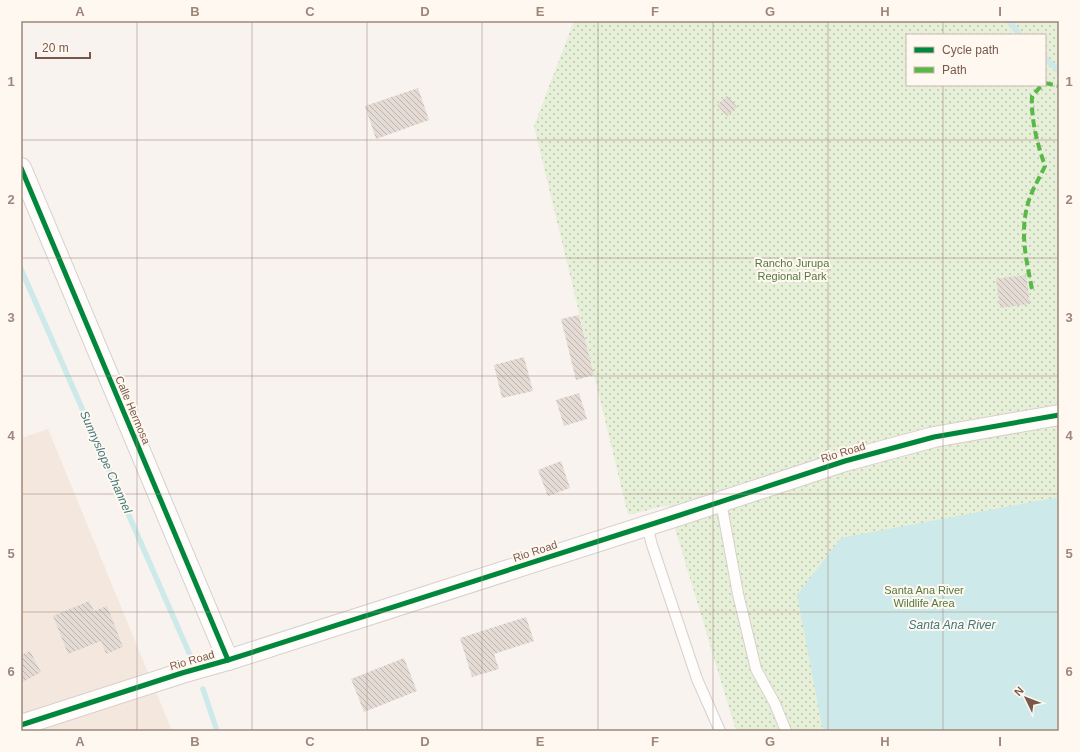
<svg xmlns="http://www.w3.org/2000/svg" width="1080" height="752" viewBox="0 0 1080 752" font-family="Helvetica,sans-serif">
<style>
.residential{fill:#f4e8de}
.grass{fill:url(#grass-dots);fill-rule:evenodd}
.water{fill:#cee9ea}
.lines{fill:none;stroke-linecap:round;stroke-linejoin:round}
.stream{stroke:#cee9ea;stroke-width:5.5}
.building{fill:url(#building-back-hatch)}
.lane-casing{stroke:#d8d0cb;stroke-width:12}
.street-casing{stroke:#d8d0cb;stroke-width:22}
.lane{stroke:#fefdfc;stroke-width:10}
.street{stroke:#fefdfc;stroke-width:20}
.quiet{stroke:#58b947;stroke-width:4;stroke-dasharray:8 4;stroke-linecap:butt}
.cycleway-casing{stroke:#fff8f0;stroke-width:8}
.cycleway{stroke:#00873e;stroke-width:5}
.grid{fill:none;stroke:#9e867b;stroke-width:1;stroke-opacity:0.55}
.labels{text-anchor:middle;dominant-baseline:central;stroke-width:4;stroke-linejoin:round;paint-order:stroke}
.park-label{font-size:11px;fill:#557940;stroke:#fff8f0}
.street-label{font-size:11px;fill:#79584b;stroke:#fff8f0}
.water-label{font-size:12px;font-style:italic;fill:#3e787e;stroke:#fff8f0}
.neatline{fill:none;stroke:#9e867b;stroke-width:1.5}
.grid-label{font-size:13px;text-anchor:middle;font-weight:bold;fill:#9e867b}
</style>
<defs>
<pattern id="grass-dots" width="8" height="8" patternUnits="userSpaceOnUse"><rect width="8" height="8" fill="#e6efd8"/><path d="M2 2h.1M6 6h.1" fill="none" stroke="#bfc4b1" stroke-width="1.8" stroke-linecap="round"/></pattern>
<pattern id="building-back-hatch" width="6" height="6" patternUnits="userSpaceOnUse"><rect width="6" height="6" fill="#e5dbd5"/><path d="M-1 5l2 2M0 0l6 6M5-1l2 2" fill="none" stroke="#beb4af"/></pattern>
</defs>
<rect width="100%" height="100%" fill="#f8f3ee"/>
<path class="residential" d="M48 429 172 731H21V438Z"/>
<path class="grass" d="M574 21H1059V731H736L668 505 628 515 534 126ZM907 35H1045V85H907Z"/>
<path class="water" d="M1059 497V731H823L797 595 841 538Z"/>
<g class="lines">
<g class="stream">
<path d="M1009 21 1020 35"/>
<path d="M1045 58 1059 71"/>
<path d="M21 269 190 655"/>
<path d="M203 689 217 731"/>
</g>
</g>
<g class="building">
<path d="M418 88 429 120 376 139 365 106Z"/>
<path d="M727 96 737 107 727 116 717 105Z"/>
<path d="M1026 275 1030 304 1000 308 996 279Z"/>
<path d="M579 315 594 375 576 380 561 319Z"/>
<path d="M524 357 533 391 502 398 494 365Z"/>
<path d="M579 393 587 419 564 426 556 400Z"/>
<path d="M561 461 570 488 548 496 538 470Z"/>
<path d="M89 601 94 611 107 606 123 647 106 654 101 641 68 654 53 616Z"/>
<path d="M526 617 534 641 494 654 499 669 472 677 460 638Z"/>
<path d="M30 651 41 672 21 683V655Z"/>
<path d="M404 658 417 691 364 712 351 679Z"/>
</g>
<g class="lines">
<g class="lane-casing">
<g id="lane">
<path d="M721 502 738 594 756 669 775 704 786 731"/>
<path d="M647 525 652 545 697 679 720 731"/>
</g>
</g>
<g class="street-casing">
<g id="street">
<path d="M21 168 228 660"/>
<path d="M21 725 182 673 228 660 671 518 845 461 934 437 1059 415"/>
</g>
</g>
<use href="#lane" class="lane"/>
<use href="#street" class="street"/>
<g class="quiet">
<path d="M1045 83 1059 86"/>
<path d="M1032 289C1026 258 1019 231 1029 200 1033 188 1040 177 1045 166 1037 143 1031 120 1032 96L1042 85"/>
</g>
<g class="cycleway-casing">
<g id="cycleway">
<path d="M21 168 228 660"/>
<path d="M21 725 182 673 228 660 671 518 845 461 934 437 1059 415"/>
</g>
</g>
<use href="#cycleway" class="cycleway"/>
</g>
<path class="grid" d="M137 21V731M252 21V731M367 21V731M482 21V731M598 21V731M713 21V731M828 21V731M943 21V35M943 85V731M21 140H1059M21 258H1059M21 376H1059M21 494H1059M21 612H1059"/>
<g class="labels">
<g class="park-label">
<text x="792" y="263">Rancho Jurupa<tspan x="792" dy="13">Regional Park</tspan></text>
<text x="924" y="590">Santa Ana River<tspan x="924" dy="13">Wildlife Area</tspan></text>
</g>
<g class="street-label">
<text transform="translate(133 410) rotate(67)">Calle Hermosa</text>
<text transform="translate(843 452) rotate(-17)">Rio Road</text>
<text transform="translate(535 551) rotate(-18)">Rio Road</text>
<text transform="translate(192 660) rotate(-16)">Rio Road</text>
</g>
<g class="water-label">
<text transform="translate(106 462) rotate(66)">Sunnyslope Channel</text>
<text x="952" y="625">Santa Ana River</text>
</g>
</g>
<rect width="1080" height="752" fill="none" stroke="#fff8f0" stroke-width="44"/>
<rect x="906" y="34" width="140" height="52" fill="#fff8f0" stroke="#c9b8ae"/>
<rect x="914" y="47" width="20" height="6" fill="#00873e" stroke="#c9b8ae"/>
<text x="942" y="54" font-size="12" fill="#79584b">Cycle path</text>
<rect x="914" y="67" width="20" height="6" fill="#58b947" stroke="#c9b8ae"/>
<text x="942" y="74" font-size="12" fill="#79584b">Path</text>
<g transform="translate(1026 698) rotate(313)" stroke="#fff8f0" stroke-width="3" paint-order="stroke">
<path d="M0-3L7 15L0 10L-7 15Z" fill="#79584b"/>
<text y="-6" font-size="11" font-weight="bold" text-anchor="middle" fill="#79584b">N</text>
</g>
<path d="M36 52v6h54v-6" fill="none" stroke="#79584b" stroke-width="2"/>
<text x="42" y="52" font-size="12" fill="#79584b" stroke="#fff8f0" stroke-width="3" paint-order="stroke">20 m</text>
<rect x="22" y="22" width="1036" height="708" class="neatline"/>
<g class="grid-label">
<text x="80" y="16">A</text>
<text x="195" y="16">B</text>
<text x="310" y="16">C</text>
<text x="425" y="16">D</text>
<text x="540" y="16">E</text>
<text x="655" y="16">F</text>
<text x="770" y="16">G</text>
<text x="885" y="16">H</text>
<text x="1000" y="16">I</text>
<text x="11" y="86">1</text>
<text x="1069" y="86">1</text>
<text x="11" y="204">2</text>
<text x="1069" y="204">2</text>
<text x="11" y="322">3</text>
<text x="1069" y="322">3</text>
<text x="11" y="440">4</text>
<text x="1069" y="440">4</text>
<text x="11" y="558">5</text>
<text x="1069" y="558">5</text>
<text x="11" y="676">6</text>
<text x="1069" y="676">6</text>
<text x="80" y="746">A</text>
<text x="195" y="746">B</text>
<text x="310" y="746">C</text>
<text x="425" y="746">D</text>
<text x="540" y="746">E</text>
<text x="655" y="746">F</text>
<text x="770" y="746">G</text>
<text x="885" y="746">H</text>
<text x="1000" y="746">I</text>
</g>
</svg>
